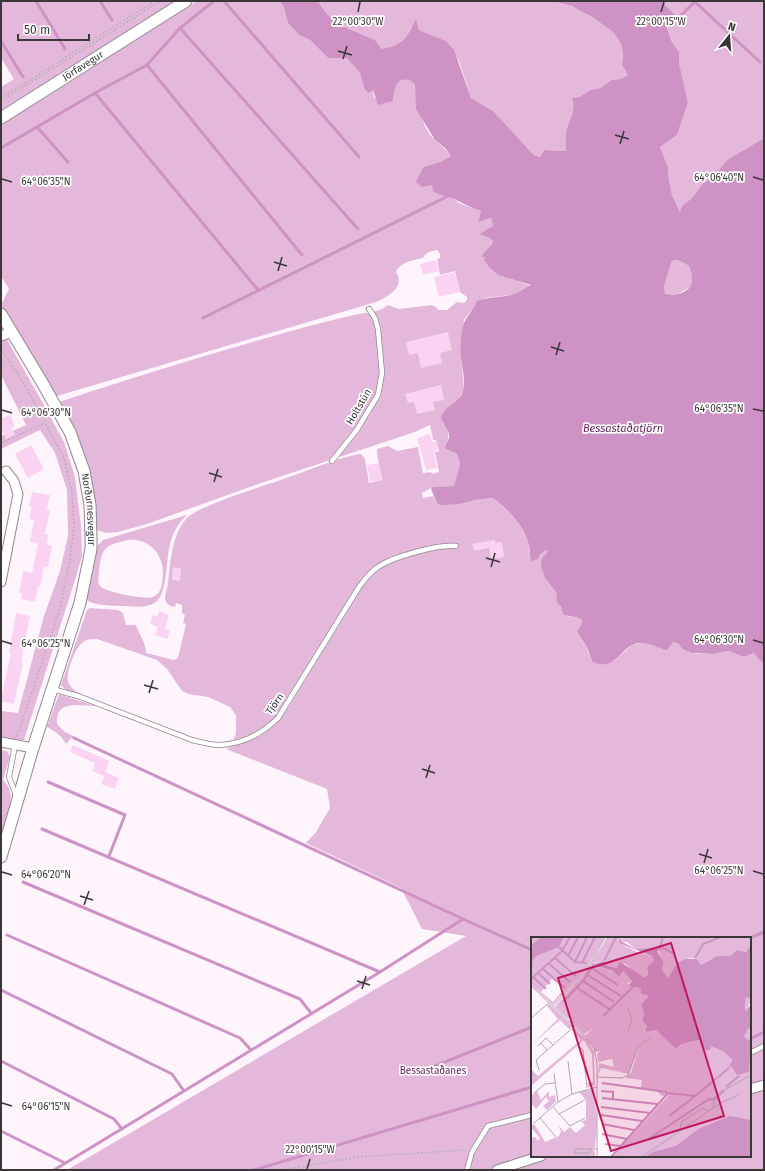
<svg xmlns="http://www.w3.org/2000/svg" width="765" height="1171" viewBox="0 0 765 1171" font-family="'Fira Sans',sans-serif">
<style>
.green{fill:#e4b8db;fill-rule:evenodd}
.water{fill:#ce92c4;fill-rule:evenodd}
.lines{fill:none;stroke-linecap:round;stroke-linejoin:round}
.stream{stroke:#ce92c4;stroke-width:3}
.building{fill:#fad3f2}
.service-casing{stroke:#90888e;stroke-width:6}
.minor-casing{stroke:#90888e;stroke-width:11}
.tertiary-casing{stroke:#90888e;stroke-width:13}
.path{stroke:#b7b0b5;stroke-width:1.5;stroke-dasharray:2 2;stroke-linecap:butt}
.service{stroke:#fff;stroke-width:4.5}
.minor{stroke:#fff;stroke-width:9}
.tertiary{stroke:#fff;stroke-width:11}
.ticks{fill:none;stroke:#3a3739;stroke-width:1.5}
.labels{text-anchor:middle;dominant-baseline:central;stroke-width:3.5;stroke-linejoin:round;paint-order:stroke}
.street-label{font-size:10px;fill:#3a3739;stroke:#fff}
.park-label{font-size:10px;fill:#661f5d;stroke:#fff}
.water-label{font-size:11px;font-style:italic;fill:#641d5b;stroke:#fff}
.inset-river{fill:none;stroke:#ce92c4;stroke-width:2}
.inset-road{fill:none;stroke:#b0a9ae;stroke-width:1}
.view{fill:#c2185b;fill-opacity:0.15;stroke:#c2185b;stroke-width:2}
.inset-edge{fill:none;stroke:#3a3739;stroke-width:2}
.ticks-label{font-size:10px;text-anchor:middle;fill:#3a3739;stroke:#fff;stroke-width:3.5;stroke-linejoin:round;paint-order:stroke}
</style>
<rect width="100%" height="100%" fill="#fef5fc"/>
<g class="green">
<path d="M1 1H177L3 110H1V87L14 79 1 58Z"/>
<path d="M197 1H280L284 8 288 23 299 35 310 40 328 58 347 57 360 73 364 88 373 90 374 98 393 101C395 89 395 75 412 80 415 86 415 89 416 95 417 105 421 117 425 126 430 139 443 145 451 156L440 162 423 167 419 176 428 185H432L461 204 481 211 478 222 491 218 493 226 479 234 490 237 493 241 489 248 486 250 485 258 502 277H506L531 286 527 287 519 292 511 295 485 298 464 319 461 357 464 389 459 398 453 405 448 408 445 423 449 432 446 449 457 454 460 464 454 486 433 487 422 493 423 498 433 496 437 503 460 504 475 500 493 498C507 508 526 529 529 546 530 550 530 555 530 559H538L540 555 546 550 547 551 546 554 543 556C539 573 547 580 556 593 561 600 563 609 567 616L579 618 582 620V624L577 631C580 641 583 640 586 647 589 653 589 660 596 663L615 660 632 645 642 643 673 642 679 644 682 649 696 654H713L728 651 744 657 754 653 759 660 764 663V1170H67L466 936 422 929 401 888 306 843 316 832 330 808 327 789 226 749C254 740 265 737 284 714L369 576 379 569 405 555 375 566 282 708C267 729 257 733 233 740L236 734V715L230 707 208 697 189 694 182 691 167 669 157 660 97 639C91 639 86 639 82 643 75 648 66 673 68 681 70 688 76 691 81 695L66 690 61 685 87 610 90 608 118 610 123 613 126 625H136C139 634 146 643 146 653L174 660 178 658 186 624 183 623 185 615 182 613V605L176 603 175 607C159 604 167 592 168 583 171 561 171 537 186 519 198 505 268 485 289 477 312 469 335 459 359 454H361L365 459 369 483 382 480C381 470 377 460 377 449L388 446 397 451 418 447 423 473 431 472 432 474 439 472 435 452 439 451 436 440H433L430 425 415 432 261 483 147 524 118 532 106 533 97 530 60 404 62 401C140 375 219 351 298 329 317 324 335 319 354 315 366 312 379 313 388 305L399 309 432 305 436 307 438 310H447L457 302 464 303 467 300V297L460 292 455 271 440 275 437 259 440 258V254L437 250C431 251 426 252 423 258 414 260 400 262 396 272 406 286 388 297 376 302L57 396 51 393 1 309V305L9 289 3 279H1V124L59 89ZM532 938H750V1156H532Z"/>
<path d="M318 1H552L572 6 578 10 591 16 614 33 621 44 623 55 622 65 628 75 621 79 611 80 601 88 590 90 574 103C574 113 568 121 566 131 565 137 566 145 566 151L544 150 540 157 534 155 481 105 471 98 459 61 446 41 419 30 416 20C402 40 408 43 382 49L375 40 347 28 334 22 323 9Z"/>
<path d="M664 1H764V138L727 160 713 177 703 183 692 198 682 206 680 212 672 195 669 180 668 167 660 147 677 135 688 103 678 64 679 52 672 42 665 21 678 18 664 5Z"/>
<path d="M678 260 689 266 693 279 690 287 678 294H665L664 286 672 261Z"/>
<path d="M6 338 45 407 64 442 75 477 81 526 82 556 74 583 24 740 1 738V711L18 713 44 616 60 571 68 536 67 490 55 453 40 430 1 449V436L26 425 1 375V342Z"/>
<path d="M187 515C177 524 171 536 169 549 166 563 167 593 156 602 147 609 131 606 120 606 109 605 94 606 85 599L95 548 103 540ZM128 540C153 538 167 560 162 583 161 589 159 595 153 597 145 600 105 592 100 586 97 582 99 576 99 571 102 546 105 546 128 540Z"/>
<path d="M59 694 95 706C78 705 55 700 57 724L65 732 77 738H71L66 744C61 735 56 732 47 727Z"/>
<path d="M1 750 7 751 10 756 3 780C19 794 6 821 1 837Z"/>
</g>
<path class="water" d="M280 1H318L323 9 334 22 347 28 375 40 382 49C405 44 405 39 416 19L419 30 446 41 454 50 471 98 494 112 528 149 534 155 540 157 544 150 566 151C566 145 565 138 566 132 568 120 577 110 572 98L580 97 590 90 601 88 611 80 621 79 628 75 622 65 623 55 621 44 614 33 591 16 578 10 572 6 552 1H664L665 5 678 18 670 19 665 22 672 42 679 52V64L688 103 677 135 660 147 668 167 669 180 672 195 680 212 682 206 692 198 703 183 713 177 727 160 764 138V663L759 660 754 653 744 657 728 651 713 654 692 653 682 649 679 644 673 642 667 650C659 648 650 643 642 643 622 641 617 673 593 662 589 656 589 651 586 646 582 639 580 639 577 631L582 624V620C577 616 569 617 563 614L561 606 558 604 556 597 557 594 545 578 541 566V562L543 556 546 554 547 551 546 550 540 555 538 559 531 561C529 556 531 551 529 546 526 528 507 508 493 498L475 500 460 504 441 505 437 503 431 489 433 487 454 486 460 464 457 454 446 449 445 447 449 438V432C445 428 445 423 441 419 443 406 459 404 463 391 466 381 462 368 461 358 460 349 461 339 462 330 464 317 473 313 477 301 488 297 500 297 511 295 519 293 524 288 531 285L498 275 489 267 484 260 485 257H482C484 250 491 248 493 241L490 238 479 234 493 226 491 218 478 222 481 211C471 208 463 203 454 199 447 196 440 196 433 191L432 185 422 187 416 182 423 167 440 162 451 156 445 148 435 140 416 109 415 86 412 81C395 75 395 89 393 101L378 105 373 90 368 93 364 88 360 73 347 58H328L310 40 299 35 288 23 284 8ZM678 260 689 266C694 279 694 290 678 294 674 295 669 294 665 294L664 286 672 261Z"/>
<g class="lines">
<g class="stream">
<path d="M36 1 65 49"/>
<path d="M100 1 112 20"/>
<path d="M224 1 359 157"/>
<path d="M695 2 760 62"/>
<path d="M678 18 696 1"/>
<path d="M180 28 358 229"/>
<path d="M1 41 23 77"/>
<path d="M147 65 302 255"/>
<path d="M95 93 258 290"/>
<path d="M37 127 68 162"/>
<path d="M1 148 95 93 147 65 180 28 214 1"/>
<path d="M203 318 446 197"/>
<path d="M74 738 463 919"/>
<path d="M48 782 125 815 109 856"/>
<path d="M42 829 380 972"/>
<path d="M23 882 300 999 311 1013"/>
<path d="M7 935 240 1038 251 1050"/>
<path d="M750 938 764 932"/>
<path d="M1 990 172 1074 184 1091"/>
<path d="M750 1039 764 1032"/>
<path d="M1 1061 114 1119 122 1129"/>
<path d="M425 1070 532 1027"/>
<path d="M1 1131 65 1163"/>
<path d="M54 1170 380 972 463 919 532 950"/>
<path d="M254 1170 532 1087"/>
</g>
</g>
<g class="building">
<path d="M436 260 439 271 423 275 420 264Z"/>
<path d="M455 272 460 292 439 297 434 277Z"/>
<path d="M448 332 452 350 440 353 442 363 421 368 418 353 409 355 406 342Z"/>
<path d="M441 385 444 400 433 402 435 410 417 414 414 402 408 403 405 394Z"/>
<path d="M10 414 15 426 12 427 15 435 6 439 1 428V419Z"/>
<path d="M430 434 432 442 436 441 438 450 434 451 437 468 426 470 417 438Z"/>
<path d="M31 445 44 469 28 478 15 454Z"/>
<path d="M379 463 382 480 370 482 367 465Z"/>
<path d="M32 492 50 495 47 509 50 510 45 534 48 535 47 545 52 546 48 567 44 566 40 587 38 586 35 602 21 599 22 593H19L23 571 32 573 38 543 30 542 34 520 29 519 32 506H29Z"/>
<path d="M495 540V543L502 542 504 557 491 559 489 548 474 551 472 544Z"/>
<path d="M173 567 181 569 180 581 172 580Z"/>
<path d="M159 611 169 615 165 629 170 631 167 639 155 635 158 627 150 624 153 615 157 616Z"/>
<path d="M16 613 30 616 21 663H23L14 704 1 701V698L11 653H9Z"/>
<path d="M73 745 109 761 105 774V772L119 778 115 789 101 784 104 776 92 771 95 763 70 752Z"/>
</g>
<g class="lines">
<g class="service-casing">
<g id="service">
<path d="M332 461 356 431 378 395 382 373 378 329 375 318 369 309"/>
<path d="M52 689 78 696 192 740C201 742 210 745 219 745 242 744 262 734 278 718L359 587C365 579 370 572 378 567 392 557 439 544 456 546"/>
<path d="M15 745 9 777 16 795"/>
<path d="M750 1053 764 1046"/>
<path d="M467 1170 472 1152 488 1126 532 1115"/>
</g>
</g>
<g class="minor-casing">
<g id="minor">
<path d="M1 336 12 332"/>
<path d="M1 582 18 494 14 481 6 471"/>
<path d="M1 742 33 748"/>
<path d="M750 1089 764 1085"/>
<path d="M497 1170 541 1156"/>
</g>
</g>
<g class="tertiary-casing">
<g id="tertiary">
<path id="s1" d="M1 118 186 1"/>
<path id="s2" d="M1 314 43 384 70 432 84 471 90 505 91 536V549L80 603 33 748 1 857"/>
</g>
</g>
<g class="path">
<path d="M1 98 155 1"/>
<path d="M1 101 161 1"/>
<path d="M1 348 27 389 64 458 72 492 74 529 69 566 59 612 17 736"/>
<path d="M1 443 45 423"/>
<path d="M282 1170 357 1157 465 1150"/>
</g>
<use href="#service" class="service"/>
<use href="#minor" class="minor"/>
<use href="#tertiary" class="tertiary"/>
</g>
<path class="ticks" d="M358 12 360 2M661 12 664 2M338 51 352 55M343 59 347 46M615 135 629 139M620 144 624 131M753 177 763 180M2 179 12 182M274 262 287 266M278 271 282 257M551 347 564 351M556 355 560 342M753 409 763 411M2 410 12 413M209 473 222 477M214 482 218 469M486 558 500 562M491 567 495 553M753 640 763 643M2 641 12 644M144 685 158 689M149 693 153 680M422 769 435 773M426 778 430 765M699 854 712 858M704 863 708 849M753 871 763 874M2 872 12 875M80 896 93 900M84 905 89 891M357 981 370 985M362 989 366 976M2 1103 12 1106M307 1169 310 1159"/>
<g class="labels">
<g class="street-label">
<text stroke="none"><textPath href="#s1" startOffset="97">Jörfavegur</textPath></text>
<text transform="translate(359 407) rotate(-60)">Holtstún</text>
<text stroke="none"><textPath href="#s2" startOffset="217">Norðurnesvegur</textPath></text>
<text transform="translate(275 704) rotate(-55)">Tjörn</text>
</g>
<g class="park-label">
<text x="433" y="1071">Bessastaðanes</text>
</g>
<g class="water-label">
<text x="623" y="428">Bessastaðatjörn</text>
</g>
</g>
<g transform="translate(531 937)">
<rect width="220" height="220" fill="#fef5fc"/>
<path d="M0 0H26L24 5 28 10 33 0H74L57 29 22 68 0 48ZM21 42 33 52 22 65 10 55ZM76 0H90L88 6 106 15 121 19 123 24 116 30 117 38 114 40 101 34 95 27 89 26 86 31 77 29 73 24 62 26 86 37 92 34 101 44 97 46 98 49 109 51 110 57 118 59 110 67 113 77 111 83 116 89V92L112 95 125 93 147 111 151 107 168 103 175 114 178 113V110L214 74 215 60 220 62 217 71 220 68V220H81L138 158 131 159 126 154 110 151 111 143 94 141 100 136 108 110 98 137 70 131 67 139 68 126 83 130 81 122 67 125 66 117 70 114 65 115 54 98 64 90 53 97 41 86V83L36 81 24 70 60 27ZM92 0H220V7L215 15 206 13 199 19H186L170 28 166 22 159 21 147 25 137 42 131 33 133 25 127 13 105 12 96 5H91ZM18 67 42 89 38 92 29 83 0 108 27 82 16 69ZM43 91 57 103 63 115 64 149 57 150 56 146 62 145 61 117 53 103 0 149V132L7 139 50 103 41 93ZM63 152 66 187 64 210 61 213 64 214V220L0 219V201L5 200 6 204 9 201 0 191V188H4L14 205 28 199 30 194 27 188 33 195 39 190 45 196 54 188 50 184 55 183V163L48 155ZM6 154 10 163 18 154V160L24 158 25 164 16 173 12 169 18 164 15 160 5 172 0 166V159Z" fill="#e4b8db" fill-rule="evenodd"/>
<path d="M11 0H33L28 10 5 19 0 26V8ZM90 0 91 5 105 12 125 11 128 13 126 14 133 25 131 33 137 41 147 25 155 22H166L170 28 186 19H199L206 13 215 15 220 7V62L215 60 214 71 215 75 220 67V91H217L213 99 216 103 220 102 218 135 206 138 200 129 197 131 202 123 192 114 180 109 179 113 175 114 168 103 151 107 145 112 125 93 114 95 116 89 111 83 113 77 110 67 118 59 110 57 109 51 97 49 101 44 92 34 88 39 81 34 62 27 73 24 77 29 86 31 89 25 113 40 117 38 116 30 123 24 121 19 88 6ZM199 179 220 183V220H114L122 215 145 209 169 191Z" fill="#ce92c4"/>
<path class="inset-river" d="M28 10 44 25 56 26M130 10 142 16M128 13 132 0M37 19 47 0M24 21 45 39M164 21 172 7 190 0M73 24 85 0M44 25 56 0M17 26 39 45M51 26 64 0M59 30 87 48M11 31 34 51M6 35 19 47M55 37 90 59M2 40 15 52M0 42 31 14 39 0M52 44 83 65M45 50 78 72M32 65 52 44 63 27M72 79 102 50M71 146 136 155M195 150 208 139M70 154 82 155V162M71 161 126 167M70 170 119 176M70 178 111 184M138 179 163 160M71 187 103 193M71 197 96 202M116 203 178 162 182 163 193 153M74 207 89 209M80 220 137 156 164 159 198 131"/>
<path class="inset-road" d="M0 49 53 98 63 111 66 126V220M22 70 60 26 74 0M96 70 101 82 97 94M0 81 18 66M10 106 15 101 22 108M7 109 10 106 16 113M49 110 52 113 56 151M37 124 41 157M8 133 5 123 44 89M23 137 27 165M66 140 91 141 97 138 107 109 119 101M3 156 14 147 24 146M22 170 39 189 54 181M182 171 183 165 195 152 220 138M28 177 54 163M9 181 25 200M2 187 27 165 41 157 66 150M149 194 150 185 172 171 178 174M59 212V216H44V212H67M111 220 188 167 207 158"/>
<path class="view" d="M140 6 193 179 80 214 27 41Z"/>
<rect width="220" height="220" class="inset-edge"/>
</g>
<g class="ticks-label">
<text x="358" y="25">22°00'30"W</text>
<text x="661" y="25">22°00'15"W</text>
<text x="719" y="181">64°06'40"N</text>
<text x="46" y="185">64°06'35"N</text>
<text x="719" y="412">64°06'35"N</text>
<text x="46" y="416">64°06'30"N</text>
<text x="719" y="643">64°06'30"N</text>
<text x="46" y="647">64°06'25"N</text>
<text x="719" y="874">64°06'25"N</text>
<text x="46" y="878">64°06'20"N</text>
<text x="46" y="1110">64°06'15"N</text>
<text x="310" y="1153">22°00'15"W</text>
</g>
<rect width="765" height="1171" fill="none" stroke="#3a3739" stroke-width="4"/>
<g transform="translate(729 36) rotate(17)" stroke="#ffffff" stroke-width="3" paint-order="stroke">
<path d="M0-3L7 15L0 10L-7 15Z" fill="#3a3739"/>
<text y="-6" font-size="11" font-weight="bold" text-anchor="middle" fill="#3a3739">N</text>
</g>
<path d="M18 34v6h71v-6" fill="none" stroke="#3a3739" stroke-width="2"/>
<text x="24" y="34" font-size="12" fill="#3a3739" stroke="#ffffff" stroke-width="3" paint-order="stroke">50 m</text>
</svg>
